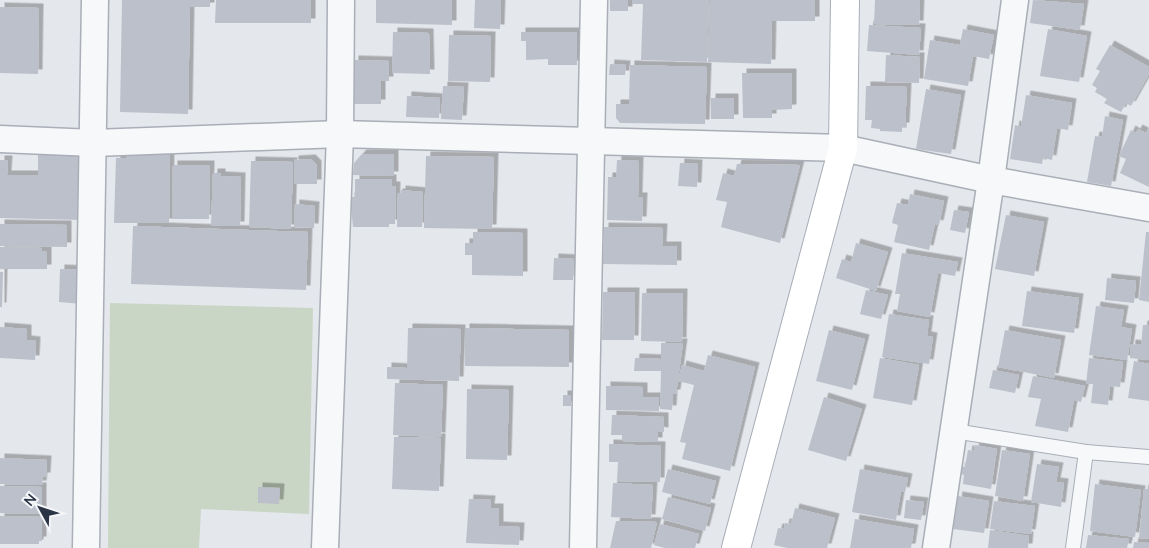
<svg xmlns="http://www.w3.org/2000/svg" width="1149" height="548" viewBox="0 0 1149 548" font-family="Mulish,sans-serif">
<style>
.green{fill:#c9d6c5}
.building{fill:#bbc0ca;filter:url(#shadow)}
.lines{fill:none;stroke-linecap:round;stroke-linejoin:round}
.lane-casing{stroke:#a9aeb7;stroke-width:16}
.street-casing{stroke:#a9aeb7;stroke-width:29}
.secondary-casing{stroke:#a9aeb7;stroke-width:30}
.lane{stroke:#f7f8fa;stroke-width:14}
.street{stroke:#f7f8fa;stroke-width:26}
.secondary{stroke:#fff;stroke-width:28}
</style>
<defs>
<filter id="shadow"><feDropShadow dx="4.5" dy="-4.5" stdDeviation="0" flood-color="#0004"/></filter>
</defs>
<rect width="100%" height="100%" fill="#e4e7ec"/>
<path class="green" d="M110 303 313 308 309 514 201 509 199 548H108Z"/>
<g class="building">
<path d="M122 0H210V7H190L188 114 120 112Z"/>
<path d="M216 0H311V23H215Z"/>
<path d="M376 0H452V25L376 23Z"/>
<path d="M475 0H501L500 29 474 28Z"/>
<rect x="610" y="0" width="18" height="11"/>
<path d="M632 0H709L707 62 641 60 643 4H632Z"/>
<path d="M710 0H815V21H772L771 64 708 62Z"/>
<path d="M875 0H920L919 25 874 24Z"/>
<path d="M1033 0 1084 4 1080 30 1030 23Z"/>
<path d="M0 7 39 8 38 74 0 73Z"/>
<path d="M869 25 921 28 919 55 867 51Z"/>
<path d="M963 29 994 35 989 59 973 56 968 86 924 79 930 40 960 45Z"/>
<path d="M1048 29 1087 36 1079 82 1040 76Z"/>
<path d="M393 32 429 33 430 74 392 73Z"/>
<path d="M521 32H577V65H548V59L526 60V41H521Z"/>
<path d="M449 35 491 36 490 82 448 81Z"/>
<path d="M1110 45 1149 67V74L1131 106 1126 103 1121 112 1104 103 1107 99 1095 92 1097 88 1092 85 1100 71 1096 69Z"/>
<path d="M886 55 920 57 919 83 885 82Z"/>
<path d="M354 60 389 61V81H381V104H353Z"/>
<path d="M610 64 626 65 625 75H609Z"/>
<path d="M630 65 707 67 705 124 620 123 616 118V104H629Z"/>
<path d="M742 73H792V109L772 110V118H743Z"/>
<path d="M443 86 464 87 462 120 441 119Z"/>
<path d="M866 86 907 87 905 127H902V132L880 131V129L871 128 872 120H865Z"/>
<path d="M926 89 961 95 951 154 916 149Z"/>
<path d="M1026 95 1072 103 1068 130 1057 128 1052 160 1043 158 1042 164 1010 159 1015 125 1021 127Z"/>
<path d="M407 96 440 98 439 118 406 117Z"/>
<rect x="711" y="98" width="23" height="21"/>
<path d="M1105 116 1123 120 1111 186 1087 182 1095 136 1102 137Z"/>
<path d="M1149 127V187L1120 173 1126 159 1119 156 1131 130 1136 133 1138 129 1146 133Z"/>
<path d="M126 149 170 150 169 223H114L116 158H126Z"/>
<path d="M362 154H394V176L353 175 354 163Z"/>
<path d="M38 155 80 156 81 220 0 218V160H8L7 175H38Z"/>
<path d="M426 156 494 157 492 229 424 228Z"/>
<path d="M311 159 317 165V184H294V160Z"/>
<path d="M617 160 639 161 638 197H643L642 221 607 220 608 177H616Z"/>
<path d="M251 161 293 162 291 229 249 227Z"/>
<path d="M680 163 698 164 697 187 678 186Z"/>
<path d="M737 164 800 165 780 243 721 227 727 202 716 200 723 173 734 176Z"/>
<path d="M173 165H210L209 219H172Z"/>
<path d="M213 173H221V176L241 177 240 226H211Z"/>
<path d="M355 179H392V186H396L395 224H389V227H353L350 197H355Z"/>
<path d="M401 190 423 192 422 227H397L398 193H401Z"/>
<path d="M910 194 944 201 939 225 935 224 929 250 894 242 898 225 892 223 897 203 908 205Z"/>
<path d="M295 204 315 206 314 228 294 227Z"/>
<path d="M954 210 969 212 965 233 950 230Z"/>
<path d="M1006 215 1044 222 1034 276 995 269Z"/>
<path d="M0 224 67 225V247L0 246Z"/>
<path d="M133 226 308 232 306 290 131 284Z"/>
<path d="M604 227 663 228 662 246H677V265L603 264Z"/>
<path d="M473 232 523 233V276L472 275V255H465V243H473Z"/>
<path d="M1146 232H1149V302L1139 300Z"/>
<path d="M856 243 888 252 876 291 836 278 842 259 851 262Z"/>
<path d="M0 247 42 248V251H47V269H0Z"/>
<path d="M902 253 958 262 955 276 938 273 930 317 897 311 900 294H895Z"/>
<path d="M554 258 574 259 573 280H553Z"/>
<path d="M60 269 83 270 82 304 59 302Z"/>
<path d="M0 272H3L2 307H0Z"/>
<path d="M1107 278 1136 281 1134 303 1105 300Z"/>
<path d="M866 290 888 295 881 319 860 314Z"/>
<path d="M1027 291 1079 298 1074 333 1022 326Z"/>
<path d="M603 292H635L634 340H602Z"/>
<path d="M642 293H683L682 342 641 341Z"/>
<path d="M1096 306 1124 310 1121 327 1132 329 1127 360 1089 355Z"/>
<path d="M889 314 929 320 927 336 933 337 929 364 882 357Z"/>
<path d="M1143 325H1149V360L1130 358 1131 344 1141 345Z"/>
<path d="M0 327 27 329V340L36 341 35 360 0 358Z"/>
<path d="M408 328 461 329 459 381 387 379V367L407 368Z"/>
<path d="M465 328 569 330V367L465 366Z"/>
<path d="M829 330 865 339 852 390 816 381Z"/>
<path d="M1005 330 1061 340 1054 378 998 367Z"/>
<path d="M661 343H683L676 394H673L672 410 660 409 661 371H634L635 358 661 359Z"/>
<path d="M708 355 755 367 730 471 682 459 686 443 680 442 694 385 678 381 682 365 704 371Z"/>
<path d="M880 358 919 365 912 405 873 398Z"/>
<path d="M1089 358 1123 362 1120 387 1110 386 1108 405 1091 403 1093 384H1086Z"/>
<path d="M1134 361 1149 364V401L1128 398Z"/>
<path d="M993 370 1019 375 1015 393 989 388Z"/>
<path d="M1033 376 1085 386 1081 402 1074 400 1068 432 1035 426 1041 399 1028 397Z"/>
<path d="M395 383 443 385 441 437 393 435Z"/>
<path d="M606 386 643 387V397H659V411L606 410Z"/>
<path d="M467 389 509 390 507 460 466 459Z"/>
<rect x="563" y="395" width="8" height="11"/>
<path d="M824 397 862 409 846 461 808 450Z"/>
<path d="M612 415 664 417V432L658 431V442L622 441V435H611Z"/>
<path d="M394 437 441 438 439 491 392 489Z"/>
<path d="M609 444 661 446 660 482 617 481 618 462H609Z"/>
<path d="M975 445 997 449 991 489 963 484 964 475 960 474 961 466 965 467 968 450 974 451Z"/>
<path d="M1002 450 1030 454 1023 501 995 496Z"/>
<path d="M0 458 47 460 46 477H43L42 485 0 484Z"/>
<path d="M1037 464 1059 467 1056 482 1064 483 1061 507 1031 502Z"/>
<path d="M668 469 716 481 710 504 662 492Z"/>
<path d="M860 469 908 478 905 492 901 491 896 520 852 512Z"/>
<path d="M613 483 653 485 651 519 611 517Z"/>
<path d="M1095 484 1141 490 1135 537 1090 531Z"/>
<path d="M0 486 42 487V514L0 513Z"/>
<path d="M258 487 280 488 279 504 258 503Z"/>
<path d="M1144 489H1149V539L1139 538Z"/>
<path d="M958 496 989 501 984 533 953 529Z"/>
<path d="M668 497 711 508 705 531 662 519Z"/>
<path d="M469 499 491 500 490 508H499V526L520 527 519 545 466 543Z"/>
<path d="M906 500 924 502 921 520 904 518Z"/>
<path d="M994 501 1035 506 1031 534 990 529Z"/>
<path d="M795 508 835 518 827 548H787L774 545 778 528 784 529 785 523 791 524Z"/>
<path d="M0 516 42 517V541H39V544H0Z"/>
<path d="M855 519 914 529 911 548H850Z"/>
<path d="M616 521 657 522 651 548H610Z"/>
<path d="M660 524 699 534 695 548H665L654 545Z"/>
<path d="M990 530 1029 536 1028 548H988Z"/>
<path d="M1088 535 1129 539 1127 548H1086Z"/>
<path d="M1134 542 1149 543V548H1133Z"/>
</g>
<g class="lines">
<g class="lane-casing">
<g id="lane">
<path d="M954 431 1086 452 1149 457"/>
<path d="M1073 548 1086 452"/>
</g>
</g>
<g class="street-casing">
<g id="street">
<path d="M0 139 94 143 340 134 843 148 991 180 1149 208"/>
<path d="M86 548 95 0"/>
<path d="M325 548 340 134 341 0"/>
<path d="M583 548 594 0"/>
<path d="M936 548 991 180 1015 0"/>
</g>
</g>
<g class="secondary-casing">
<path id="secondary" d="M736 548 843 148 845 0"/>
</g>
<use href="#lane" class="lane"/>
<use href="#street" class="street"/>
<use href="#secondary" class="secondary"/>
</g>
<g transform="translate(40 508) rotate(310)" stroke="#f4f6f9" stroke-width="4" paint-order="stroke">
<path d="M0-4L9 19L0 12L-9 19Z" fill="#2b3445"/>
<text y="-8" font-size="14" font-weight="bold" text-anchor="middle" fill="#2b3445">N</text>
</g>
</svg>
